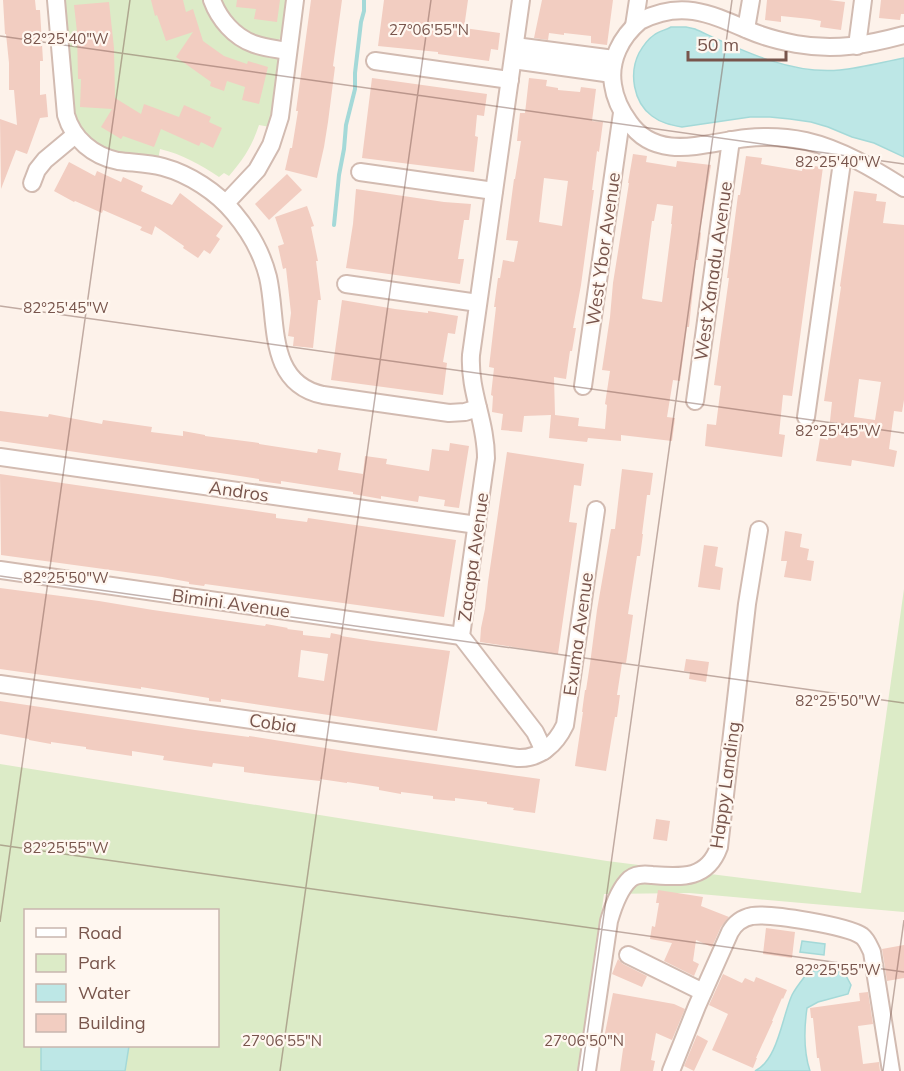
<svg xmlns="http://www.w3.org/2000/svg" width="904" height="1071" viewBox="0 0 904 1071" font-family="Mulish,sans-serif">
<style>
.green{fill:#dcebc7}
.water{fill:#bde7e6;stroke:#a4d9d8;stroke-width:1.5}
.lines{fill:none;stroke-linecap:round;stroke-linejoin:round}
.stream{stroke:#a4d9d8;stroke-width:4}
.building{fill:#f2cdc1;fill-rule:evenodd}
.minor-casing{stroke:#d2bbb1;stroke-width:20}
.minor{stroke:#fff;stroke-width:16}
.ticks{fill:none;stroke:#78554c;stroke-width:1.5;stroke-opacity:0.45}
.labels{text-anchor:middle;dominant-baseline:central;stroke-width:4.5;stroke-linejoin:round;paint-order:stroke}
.street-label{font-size:18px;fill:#78554c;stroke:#fff7f0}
.ticks-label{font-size:15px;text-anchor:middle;fill:#78554c;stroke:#fff7f0;stroke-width:4.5;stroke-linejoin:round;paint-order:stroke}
</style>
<rect width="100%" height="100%" fill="#fdf2ea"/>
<g class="green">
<path d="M61 0H206L276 58 279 61 270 127 259 125C252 146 244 159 229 176L224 173 219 177C201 165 182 154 160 149L158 160 118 155 91 143 72 119Z"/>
<path d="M218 0H288L283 36 277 41 271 43 238 28Z"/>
<path d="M904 589V912L689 893 604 894 579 1071H125L129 1046H218V910H26V1046H41V1071H0V764L607 861 861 893Z"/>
</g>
<g class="water">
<path d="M671 27H686L695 29C739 49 790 75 840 70 861 68 883 62 904 58V157L874 143 852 137 828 127 811 122 790 119 770 117H750L682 127C671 125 661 123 652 116 633 102 629 73 639 53 643 46 648 39 654 35 659 31 666 30 671 27Z"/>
<path d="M802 941 825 944 824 955 800 952Z"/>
<path d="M832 970 845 974 851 985 848 994 818 1002 807 1008C804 1029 803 1050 810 1071H755C778 1060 782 1017 792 995 796 987 803 979 809 971Z"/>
<path d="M41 1046H129L125 1071H41Z"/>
</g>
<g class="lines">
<path class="stream" d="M334 225 339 175 344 149 346 125 355 89V73L361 22 364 11V0"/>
</g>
<g class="building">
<path d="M3 0H35L36 10H40L43 61H40V95L46 94 48 117 40 118 27 154 16 150 1 189 0 119 17 125 14 90H9V63L6 34H5Z"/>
<path d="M151 0H183L186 12 193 9 203 41 224 56 247 64 248 61 268 67 259 104 242 100 245 87 227 81 224 91 210 86 211 82 176 57 193 32 166 41 157 15 155 16Z"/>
<path d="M237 0H280L277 22 254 19 256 9 236 7Z"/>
<path d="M311 0H342L333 66 335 67 328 122 324 147 317 178 285 170 290 148H292L298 111H296L299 89Z"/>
<path d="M384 0H468L464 28 500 33 498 50 491 49 489 61 438 54V52L378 46Z"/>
<path d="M542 0H613L607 45 591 43V36L564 33V35L549 33 548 40 534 38Z"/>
<path d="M767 0H829L845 2 841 30 820 27 821 21 810 19 781 16V22L765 20Z"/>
<path d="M881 0H904V14H901L900 20 879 18Z"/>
<path d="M109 2 114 48 115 98 141 114 144 104 179 117 184 105 211 117 209 122 222 128 213 148 201 142 199 146 161 129 154 147 123 136 121 139 101 127 112 109 80 107 81 79H78L77 32 74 5Z"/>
<path d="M372 78 487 94 484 116 477 115 475 136 478 137 474 172 362 158Z"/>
<path d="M529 78 547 80 546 86 558 88V90L580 92 581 87 596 89 592 121 603 122 599 152 597 151 592 190H594L581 285 573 328H576L572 351H570L566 379 554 377 555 415 579 418 578 426 605 429 607 405 605 404 610 371 602 370 610 317 613 283 629 183H628L633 154 647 156 646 162 676 167 677 161 711 165 700 232 701 233 698 260H696L689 327H687L680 381 673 380 667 417 675 418 672 441 621 435V441L588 438 587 442 549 438 551 415 524 416 522 432 501 430 503 414 492 412 493 396 491 395 494 368 489 367 496 307H494L498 278H500L503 260 514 262 518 241 506 240 514 179H515L521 141H517L520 113H525ZM544 178 568 181 562 226 539 222ZM657 204 673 206 671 224H672L662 302 643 299 642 298 652 221H654Z"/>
<path d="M746 156 762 158 761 164 802 171 803 165 823 167 792 396 783 395 779 434 785 435 782 457 705 446 707 424 716 425 721 386 714 385 729 278H727L730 256 738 195H740Z"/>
<path d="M69 162 95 176 97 171 121 182 123 177 143 186 141 191 172 205 180 193 223 226 216 236 220 239 210 254 204 250 198 258 183 248 184 246 155 226 152 235 140 230 142 227 103 210 102 213 75 201 74 202 54 191Z"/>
<path d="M287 174 302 190 269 220 255 204Z"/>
<path d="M356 189 444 202 471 204 469 220H464L458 259H464L460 284 346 268 353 224Z"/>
<path d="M854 191 877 194 876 201 886 202 883 223 904 225V400L902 412 894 411 889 449 897 451 894 467 852 460 851 466 816 461 820 438 828 440 832 402 824 401 841 287 840 286ZM859 379 881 382 875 420 854 417Z"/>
<path d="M307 206 314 226 311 227 318 261H316L321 300H318L313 348 293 346 294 337 288 336 291 313 286 268 283 269 278 246 284 244 275 217Z"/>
<path d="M342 300 395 309 428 313V311L458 316 455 334 448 333 443 362 447 363 443 395 331 380Z"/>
<path d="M0 411 48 417 49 414 102 424 103 420 152 427 151 432 183 436V431L205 435V436L259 443V444L317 453 318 449 341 453 338 470 363 474 365 456 387 459 386 464 429 471 432 449 449 451 450 443 469 446 459 508 444 506 445 500 419 496 418 502 381 496V499L353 494V492L307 485 281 481V484L259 481V479L227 474 0 441Z"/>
<path d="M507 452 584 464 581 486 574 485 569 522 577 523 558 654 480 642 481 628 485 609 488 582Z"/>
<path d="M622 469 653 473 650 495H647L642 534H643L640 556H637L628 614 633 615 630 636 626 663H622L617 695H620L617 717H615L606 771 575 766 583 712H582L585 690H586L590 664 597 610 611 529H615Z"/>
<path d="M0 474 276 514V518L307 522 308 518 456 540 444 617 205 584 204 586 189 584V582L162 577 1 555Z"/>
<path d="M785 531 802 534 800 547 809 549 807 560 814 561 811 581 784 577 787 561H781Z"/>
<path d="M704 545 718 547 715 566 723 568 720 590 698 587Z"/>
<path d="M0 588 99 601 153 610 265 626 266 624 288 628 287 629 303 631V635L330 638 331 633 341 635V636L373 641 450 651 437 731 221 699V702L209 701V698L141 687V689L0 669ZM301 650 328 654 324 681 298 677Z"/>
<path d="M686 659 709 662 706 682 689 679 690 672 684 671Z"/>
<path d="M0 701 195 730 249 737V736L357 753 540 779 535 813 513 810 514 808 487 804V802L455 798V801L433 799V796L401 792V794L379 790V787L347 782V783L320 779V781L266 775 244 772V767L213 763 212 767 163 760 164 756 132 751V756L86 749V747L51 742V744L29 740V739L0 734Z"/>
<path d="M656 819 670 821 667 841 653 839Z"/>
<path d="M658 890 703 897 701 906 729 917 721 927 712 947 696 940 693 961 699 964 694 976 664 961 672 943 650 939 652 926 655 927 659 903H656Z"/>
<path d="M766 928 795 932 792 958 763 954Z"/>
<path d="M904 945V978L887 981 882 949Z"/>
<path d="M618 959 623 964 647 976 642 987 612 974Z"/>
<path d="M723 974 742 983 745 978 754 982 756 977 787 990 783 999 782 998 772 1021H773L756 1058H757L753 1068 712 1050 728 1014 709 1005Z"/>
<path d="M868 992 873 1024 858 1026 863 1064 879 1062 880 1071H821L819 1058H817L813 1018H811L810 1008 860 1001 859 993Z"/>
<path d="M613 993 674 1004 685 1009 672 1040 656 1033 651 1060 655 1061 653 1071H620L624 1042 604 1038Z"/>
<path d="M697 1035 708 1041 694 1071 684 1066Z"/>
</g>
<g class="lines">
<g class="minor-casing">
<g id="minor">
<path d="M56 0 66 115C73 139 93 156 118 161 133 163 148 163 163 167 189 174 217 192 234 213 250 232 262 253 268 277 278 320 266 383 323 395L449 413 465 412 478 408"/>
<path d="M212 0C219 19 234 37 254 44 265 48 277 49 287 51"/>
<path d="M521 0 471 355C469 392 486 421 486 458L461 636 535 732 544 751"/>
<path d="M634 26 638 0"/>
<path d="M746 29 751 0"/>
<path d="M904 35C867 45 835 51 796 44 780 41 764 37 748 30 709 13 681 0 640 21 621 37 609 60 613 85 615 99 621 111 629 122 657 163 707 142 747 138 767 136 787 137 806 141 841 149 874 169 904 188"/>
<path d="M515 46 614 59"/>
<path d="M857 46 863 0"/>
<path d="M513 60 612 74"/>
<path d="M375 61 510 80"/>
<path d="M360 172 494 191"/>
<path d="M32 183 37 170 45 160 75 135"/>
<path d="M226 203 257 170 271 145 280 117 295 0"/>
<path d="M346 284 478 303"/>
<path d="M583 386 622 113"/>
<path d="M695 401 731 140"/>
<path d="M806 417 843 155"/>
<path d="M0 457 477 525"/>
<path d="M0 570 461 636"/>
<path d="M0 684 518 758C540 759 556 744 565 725L596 510"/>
<path d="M628 955 703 992"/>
<path d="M587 1071 609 921C613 907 619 889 630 879 636 874 645 874 652 875 681 877 707 880 719 847L747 604 759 530"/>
<path d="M671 1071 697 1006 730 932C735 923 742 918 752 916 770 913 848 926 862 936 867 940 869 946 872 952L891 1071"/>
</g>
</g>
<use href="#minor" class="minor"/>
</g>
<path class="ticks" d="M0 36 904 164M0 306 904 433M0 576 904 703M0 845 904 972M0 922 130 0M280 1071 431 0M582 1071 732 0M883 1071 904 920"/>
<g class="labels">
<g class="street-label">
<text transform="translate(603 249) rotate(-82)">West Ybor Avenue</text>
<text transform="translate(713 271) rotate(-82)">West Xanadu Avenue</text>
<text transform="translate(239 491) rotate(8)">Andros</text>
<text transform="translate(473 557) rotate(-82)">Zacapa Avenue</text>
<text transform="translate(231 603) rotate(8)">Bimini Avenue</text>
<text transform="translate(578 634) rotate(-82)">Exuma Avenue</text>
<text transform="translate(273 723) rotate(8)">Cobia</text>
<text transform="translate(725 785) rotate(-82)">Happy Landing</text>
</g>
</g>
<g class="ticks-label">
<text x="429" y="35">27°06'55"N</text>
<text x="66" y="44">82°25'40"W</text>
<text x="838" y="167">82°25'40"W</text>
<text x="66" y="313">82°25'45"W</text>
<text x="838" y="436">82°25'45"W</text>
<text x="66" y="583">82°25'50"W</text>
<text x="838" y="706">82°25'50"W</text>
<text x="66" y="853">82°25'55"W</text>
<text x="838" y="975">82°25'55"W</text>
<text x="282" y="1046">27°06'55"N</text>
<text x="584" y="1046">27°06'50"N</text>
</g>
<rect x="24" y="909" width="195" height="138" fill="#fff7f0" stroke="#c9b6ae" stroke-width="1.5"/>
<rect x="36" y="928" width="30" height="9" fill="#ffffff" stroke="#c9b6ae" stroke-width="1.5"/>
<text x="78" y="939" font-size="18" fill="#78554c">Road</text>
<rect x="36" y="954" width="30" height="18" fill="#dcebc7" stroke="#c9b6ae" stroke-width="1.5"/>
<text x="78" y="969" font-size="18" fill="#78554c">Park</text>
<rect x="36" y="984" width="30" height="18" fill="#bde7e6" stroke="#c9b6ae" stroke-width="1.5"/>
<text x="78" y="999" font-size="18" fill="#78554c">Water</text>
<rect x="36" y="1014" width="30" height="18" fill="#f2cdc1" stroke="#c9b6ae" stroke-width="1.5"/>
<text x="78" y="1029" font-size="18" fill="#78554c">Building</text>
<path d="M688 51v9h98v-9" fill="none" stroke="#78554c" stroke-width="3"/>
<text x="697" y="51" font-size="18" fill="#78554c" stroke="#fff7f0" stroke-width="4.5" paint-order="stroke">50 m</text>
</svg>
